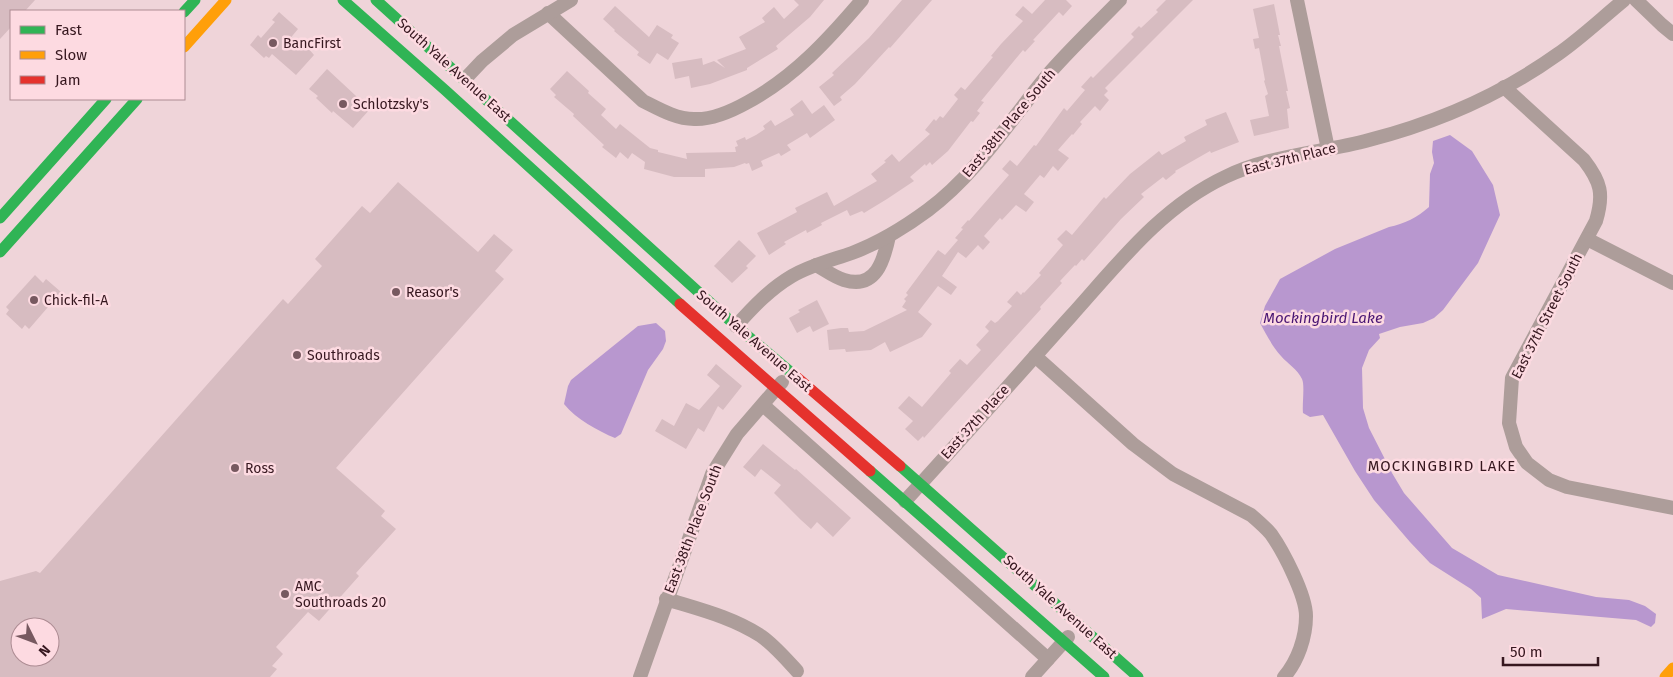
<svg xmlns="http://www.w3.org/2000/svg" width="1673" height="677" viewBox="0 0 1673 677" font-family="'Fira Sans',sans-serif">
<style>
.water{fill:#b897cf}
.building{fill:#d7bcc1;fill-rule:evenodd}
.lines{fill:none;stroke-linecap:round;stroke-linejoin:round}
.street{stroke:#ad9d9a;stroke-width:14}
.fast{stroke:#30b455;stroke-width:11}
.slow{stroke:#ff9f0a;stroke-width:11}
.jam{stroke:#e5322d;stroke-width:11}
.poi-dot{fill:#775960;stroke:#fddae1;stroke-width:2}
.labels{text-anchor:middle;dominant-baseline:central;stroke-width:5;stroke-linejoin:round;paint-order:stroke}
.poi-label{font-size:14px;fill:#36171f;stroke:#fddae1;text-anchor:start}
.street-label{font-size:14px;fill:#36171f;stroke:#fddae1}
.water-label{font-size:15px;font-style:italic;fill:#491573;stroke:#fddae1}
.neighbourhood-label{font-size:15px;letter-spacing:1px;fill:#36171f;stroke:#fddae1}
</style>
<rect width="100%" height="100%" fill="#efd4d9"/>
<g class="water">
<path d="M1450 135 1472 151 1493 185 1500 215 1478 263 1443 310 1434 318 1423 323 1400 327 1379 334 1380 338 1369 350 1362 368 1363 408 1369 428 1392 473 1404 493 1452 548 1498 575 1596 597 1629 600 1645 606 1656 614 1655 623 1651 627 1636 620 1506 609 1482 619 1481 598 1471 589 1430 563 1410 542 1374 500 1355 471 1323 415 1310 417 1303 413C1302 404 1305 385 1302 379 1298 370 1287 363 1281 356 1272 346 1266 334 1260 323L1265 306 1280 279 1335 249 1389 227C1404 224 1418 217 1429 207L1430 174 1434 163 1432 152 1433 141Z"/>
<path d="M656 323 665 331 666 341 663 349 648 370 621 434 615 438C598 431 576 419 564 404L568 386 571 380 638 326Z"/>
</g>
<g class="building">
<path d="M0 0H35L25 11H11V27L0 39Z"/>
<path d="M794 0H824L810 17 776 46 778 49 747 68V70L710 84 691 88 689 76 675 79 672 63 702 58 703 65 714 61 725 68 717 60 746 49 739 37 765 22 762 18 774 7 784 19 799 5Z"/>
<path d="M902 0H932L890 48 889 47 855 84 840 97 842 100 834 106 819 87 834 75 832 73 869 38Z"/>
<path d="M1045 0H1066L1072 6 1063 16 1059 12 1033 40 1035 41 1025 52 1023 50 981 101 984 102 977 111 980 113 973 122 971 121 948 151 932 165 930 162 926 166 925 164 910 177 914 181 887 199 864 213 862 211 850 216 847 210 821 223 822 225 807 233 806 230 784 242 786 244 769 255 757 233 797 212 795 208 827 192 834 206 877 181 871 174 886 162 884 161 892 154 899 162 930 134 925 130 934 119 936 121 940 116 943 118 958 99 954 95 961 87 965 90 993 57 991 56 1001 44 1023 21 1015 15 1023 6 1032 14Z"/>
<path d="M1166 0H1193L1105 88 1108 91 1104 95 1109 100 1100 111 1095 106 1080 122 1082 124 1073 135 1072 134 1058 150 1069 158 1058 171 1053 166 1044 178 1040 175 1024 194 1034 202 1026 212 1016 205 1002 220 1000 218 984 236 990 242 983 250 978 245 966 258 958 252 942 276 957 287 951 295 938 286 918 312 932 324 922 337 890 352 885 342 871 350 846 352 845 349 829 350 827 330 841 328H848L849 332 864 331 907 310 902 307 906 301 904 299 908 295 906 293 938 250 945 255 958 240 955 238 963 229 961 228 968 220 969 221 1009 175 1002 169 1010 160 1017 166 1034 145 1036 146 1064 108 1067 111 1085 90 1081 87 1091 76 1093 78 1134 37 1131 34 1139 26 1141 28 1158 12 1156 10Z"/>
<path d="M1274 4 1280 35H1278L1281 46H1279L1288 91H1286L1290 108 1287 109 1289 128 1254 136 1250 120 1269 116 1265 96 1268 94 1264 81 1265 80 1259 48 1255 49 1253 39 1259 38 1253 9Z"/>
<path d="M615 6 649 37 657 25 673 35 671 38 679 43 668 60 657 53 650 64 637 55 639 52 614 31 615 30 603 19Z"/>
<path d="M279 12 298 29 288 41 308 48 314 55 296 75 272 54 269 58 266 56 264 58 250 45 258 35 261 38 275 22 272 20Z"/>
<path d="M327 69 370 109 353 128 333 111 332 113 316 98 318 96 309 89Z"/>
<path d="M567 71 589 91 588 93 606 109 601 115 616 129 620 124 650 148 658 150V152L687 159 686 153 736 152 735 147 738 146 736 141 745 137 746 140 756 135 765 129 763 126 771 120 775 126 794 115 790 109 802 100 812 114 824 105 835 120 810 138 807 133 787 145 791 150 781 156 779 153 761 161 763 166 752 171 749 163 746 164 745 163 734 167 705 169V177H674L644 169 645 162 632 153 628 159 620 152 616 158 602 147 604 145 573 116 574 114 554 97 556 95 550 89Z"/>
<path d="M1226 112 1239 142 1211 153 1210 151 1175 171 1176 172 1166 180 1163 177 1141 194 1144 197 1121 219 1084 261 1082 259 1076 266 1075 265 1060 281 1062 283 1040 307 1041 309 924 438 923 436 918 441 905 429 913 421 898 408 909 396 922 407 951 373 949 371 960 359 967 365 981 350 976 345 989 331 985 327 991 320 995 323 998 321 1012 306 1007 302 1017 291 1021 295 1023 292 1024 293 1041 275 1039 273 1063 245 1057 239 1066 230 1072 235 1104 197 1106 199 1130 174 1149 159 1159 151 1162 155 1186 141 1184 137 1207 125 1205 120Z"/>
<path d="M398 182 478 252 494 234 513 250 495 271 504 279 336 468 385 511 381 516 396 529 356 573 359 576 319 621 308 612 276 647 283 654 272 666 277 669 270 677H0V581L36 571 40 573 283 299 288 304 322 266 315 259 362 206 370 213ZM20 627H50V657H20Z"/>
<path d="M739 240 756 256 746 266 748 268 732 283 714 266Z"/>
<path d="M35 275 43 283 46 279 61 292 29 329 25 325 22 329 6 314 9 310 6 307Z"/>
<path d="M817 300 829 324 813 332 810 326 797 333 789 318 800 312 798 310Z"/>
<path d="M716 364 742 386 723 410 718 406 704 432 698 428 686 449 655 431 662 419 674 426 686 403 699 410 720 386 707 375Z"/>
<path d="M763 444 795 470 796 469 851 518 833 537 817 522 811 529 801 520 774 493 781 485 761 469 755 477 743 467Z"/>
</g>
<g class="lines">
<g class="street">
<path d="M1297 0 1328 149"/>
<path d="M1636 0 1662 25 1673 34"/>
<path d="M548 13 643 101C659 109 676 119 694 119 713 120 732 111 748 102 794 77 828 40 862 0"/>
<path d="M465 79 482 61 513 35 571 0"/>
<path d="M1504 87 1584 160C1601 182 1604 194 1596 221L1512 378 1509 423 1516 447 1527 463 1549 480 1567 487 1673 508"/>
<path d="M1587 239 1673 283"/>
<path d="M816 265C825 270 834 277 844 280 876 290 884 260 889 236"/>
<path d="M736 326C753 307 770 289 792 276 811 265 832 260 852 253 879 243 905 227 928 210 976 174 1009 122 1046 77 1069 50 1096 25 1120 0"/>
<path d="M1035 356 1133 444 1173 474 1251 515C1258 521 1265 527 1271 534 1283 551 1306 595 1306 616 1306 637 1298 661 1284 677"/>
<path d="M763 405 1048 659"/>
<path d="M905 501C961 440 1016 377 1071 316 1117 265 1161 207 1225 177 1270 155 1321 153 1369 140 1435 123 1502 94 1558 54 1581 38 1602 18 1624 0"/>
<path d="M666 599C698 609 732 617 761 636 774 645 786 659 797 671"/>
<path d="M640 677 712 474 737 434 782 382"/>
<path d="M1032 677 1068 637"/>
</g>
<g class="fast">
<path d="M343 0 445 90 680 304"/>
<path d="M376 0 736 326 794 375"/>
<path d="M184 12 195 0"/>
<path d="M0 218 106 99"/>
<path d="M0 252 137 99"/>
<path d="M900 466 1138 677"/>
<path d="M870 471 1104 677"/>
</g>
<g class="slow">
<path d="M184 47 226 0"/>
<path d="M1665 677 1673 668"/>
</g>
<g class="jam">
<path d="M680 304 870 471"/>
<path d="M794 375 900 466"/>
</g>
</g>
<g class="poi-dot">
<circle cx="273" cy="43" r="5"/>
<circle cx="343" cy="104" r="5"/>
<circle cx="396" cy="292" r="5"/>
<circle cx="34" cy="300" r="5"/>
<circle cx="297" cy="355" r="5"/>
<circle cx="235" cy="468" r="5"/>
<circle cx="285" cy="594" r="5"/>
</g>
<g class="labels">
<g class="poi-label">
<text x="283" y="43">BancFirst</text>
<text x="353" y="104">Schlotzsky's</text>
<text x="406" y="292">Reasor's</text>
<text x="44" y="300">Chick-fil-A</text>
<text x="307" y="355">Southroads</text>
<text x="245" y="468">Ross</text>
<text x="295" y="586">AMC<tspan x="295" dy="16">Southroads 20</tspan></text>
</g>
<g class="street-label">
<text transform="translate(454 70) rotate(42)">South Yale Avenue East</text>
<text transform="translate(1009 123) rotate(-50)">East 38th Place South</text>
<text transform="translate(1290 159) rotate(-14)">East 37th Place</text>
<text transform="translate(1547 316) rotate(-63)">East 37th Street South</text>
<text transform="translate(754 341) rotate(41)">South Yale Avenue East</text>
<text transform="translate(975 422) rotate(-48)">East 37th Place</text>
<text transform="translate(693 529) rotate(-69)">East 38th Place South</text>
<text transform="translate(1060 607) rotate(42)">South Yale Avenue East</text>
</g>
<g class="water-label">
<text x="1323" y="318">Mockingbird Lake</text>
</g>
<g class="neighbourhood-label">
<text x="1442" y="466">MOCKINGBIRD LAKE</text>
</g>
</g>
<rect x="10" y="10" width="175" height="90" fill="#fddae1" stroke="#ad8c93"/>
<rect x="20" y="26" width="25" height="8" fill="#30b455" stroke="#ad8c93"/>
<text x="55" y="35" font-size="15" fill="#36171f">Fast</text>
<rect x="20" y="51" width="25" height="8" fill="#ff9f0a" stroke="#ad8c93"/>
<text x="55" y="60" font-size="15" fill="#36171f">Slow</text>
<rect x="20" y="76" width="25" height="8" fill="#e5322d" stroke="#ad8c93"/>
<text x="55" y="85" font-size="15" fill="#36171f">Jam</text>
<g transform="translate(35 642) rotate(132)"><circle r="24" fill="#fddae1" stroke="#ad8c93"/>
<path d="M0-4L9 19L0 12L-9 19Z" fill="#775960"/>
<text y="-8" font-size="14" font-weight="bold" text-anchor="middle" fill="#36171f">N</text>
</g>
<path d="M1503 657v8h95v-8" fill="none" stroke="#36171f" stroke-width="2.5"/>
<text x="1510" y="657" font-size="15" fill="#36171f" stroke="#fddae1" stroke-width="4" paint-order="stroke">50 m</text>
</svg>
